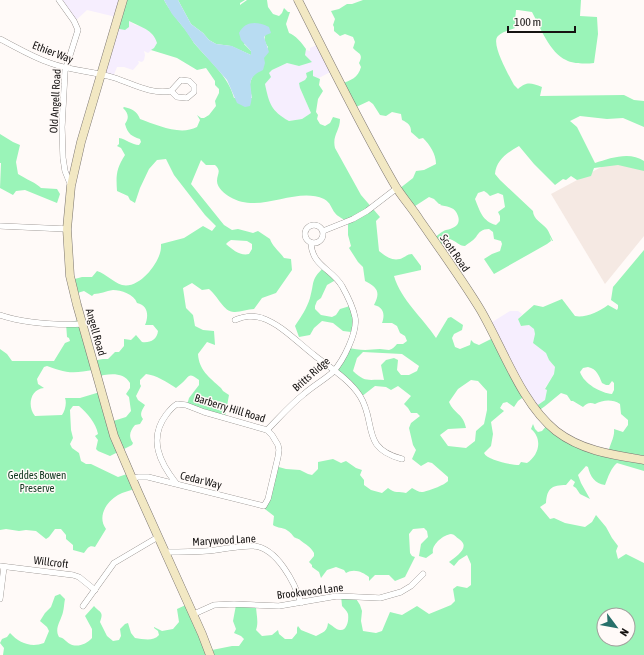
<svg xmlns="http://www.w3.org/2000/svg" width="644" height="655" viewBox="0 0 644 655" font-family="'Asap Condensed',sans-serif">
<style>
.commercial{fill:#f6eefe}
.built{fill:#f5e9e3}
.green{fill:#9af4b8;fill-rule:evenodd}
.water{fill:#b8dcf2}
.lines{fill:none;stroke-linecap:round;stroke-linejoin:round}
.street-casing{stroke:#7b7571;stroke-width:6}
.secondary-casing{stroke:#7b7571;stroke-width:9}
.street{stroke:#fff;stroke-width:5.5}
.secondary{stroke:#f2e8c3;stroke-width:8}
.labels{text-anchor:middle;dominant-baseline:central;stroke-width:3;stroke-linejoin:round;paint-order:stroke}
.street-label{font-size:11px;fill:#161312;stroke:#fffaf8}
.park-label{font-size:11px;fill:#123821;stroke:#fffaf8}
</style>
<rect width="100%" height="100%" fill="#fffaf8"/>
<g class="commercial">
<path d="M59 0H121L116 17 87 10 75 21Z"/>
<path d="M129 21 135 25 144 27 155 37 157 43 154 48 148 53 144 51 145 55 144 60 142 62 138 61 139 63 133 70 124 67H117L113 77 100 73 112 30 128 24Z"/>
<path d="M319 44 334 70 317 79 313 76V70L307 77 300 88 311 113 302 119 289 121 280 116 268 102 265 84 268 79 269 73 272 70 287 63 299 66 311 61 305 55V52L306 50 310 51V48Z"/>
<path d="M510 311H518L522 314 518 319 521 326 529 325 534 329 535 334 533 343 546 353 549 360 555 367 554 374 545 388 547 390 545 400 535 407 489 324Z"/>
</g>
<path class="built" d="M638 163 644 169V236L605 284 551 194 605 165Z"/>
<g class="green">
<path d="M121 0H164C170 11 176 18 184 28 188 33 191 38 194 43 209 61 228 75 234 98H252C251 94 250 89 250 85 250 78 264 56 268 47 262 39 265 35 269 27L244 44 251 51V55L231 46 216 44 209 40 203 33 191 24 178 0H245L240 3V5L247 0H267L268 7 273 14 279 16 282 13 284 8 288 12H290L286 24 289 33C295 35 302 43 306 49L305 55 312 62 299 66 287 63 272 70 269 73 271 77 265 84C269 103 271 111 289 121L302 119 311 113 300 88 299 83 305 80 307 77 306 73 313 70V76L320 79 319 85 323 91 318 99 316 112 318 115 317 119 320 124 325 126 330 123 333 117 340 119C340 131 332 135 335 148L361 195 380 217 376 221 379 251C385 256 391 261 400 259 404 258 407 254 412 254L421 266V270L394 276C401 300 423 318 436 338L448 318 451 317 463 325 462 330 454 334 452 338 455 347 460 349 470 345 471 340 474 343 479 345 495 337 526 395 518 401 514 407 507 402 503 403 500 408 504 411 491 422 493 434 491 446 484 453C487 460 511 465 519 465L521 462 527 463C539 455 543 439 531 429L533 424 535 429 538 432 542 431 548 424 557 431 608 453C610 444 615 437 614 429L623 432 628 425V420L621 414 620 404C612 399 603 400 595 404 590 402 587 403 583 407L573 401H571L567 395 561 393C553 399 546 406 538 411L535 407 545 400 547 390 545 389 554 374 555 367 549 360 546 353 533 343 535 334 534 329 529 325 521 326 518 319 534 305 543 307 562 299 575 316C585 318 599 312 608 305L617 310 618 308V305L611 300 613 287 644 250V456L633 454 644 460V471L617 463C611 468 608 477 605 485 595 484 590 476 588 467L586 466 578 475 581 483 590 499 580 494 576 488 573 486 575 482 571 479 566 485C552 485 547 488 546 503L540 507 550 519 554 518 565 523 585 527 592 522 596 515 606 527 612 538 618 546 616 551 618 559 626 554 644 563V655H3L4 648 0 643 2 639 7 637 10 633C19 643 31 648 44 643L49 631 47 627 40 621 45 613 51 607 55 596 60 594 65 599C64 604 64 608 63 612 61 621 54 628 59 637 64 638 65 641 70 644 77 648 87 644 92 638V629L85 616 94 606C100 613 104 611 100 622L107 636 113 641 119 640 121 636 120 629 125 624 128 623 131 633 135 638C143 639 153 642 159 635L158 631 154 628V627L162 631 173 629 179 622 177 609 188 604 207 651 232 646H239L244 639 241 636 234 633 236 629 233 621 236 605H256C256 614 259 622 256 630L262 636 272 635 278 630 279 634 285 639H292L297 633V628L298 626 301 630 316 636C323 632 327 632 328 623 332 625 336 630 340 630 347 631 349 620 348 614 347 611 344 608 342 606L341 595 353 594 360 605 362 611 361 621 363 631 376 633 382 631 390 612 402 615 417 606 429 614 451 605 455 601 453 589 457 586 467 588 471 585V564L467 555 459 560 454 566 449 562C457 556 471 547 459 539 456 537 454 534 451 534 443 535 431 545 433 553L426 558 419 556 421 544 428 537 427 531 424 528 413 529 409 534 410 553 412 556 415 557 405 577 395 581 389 575H375L369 581V577C363 572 354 568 346 573L344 570 336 567 327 570 321 578 319 572 312 567V565L309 562 314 556V553C311 547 305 544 300 540 300 539 295 538 294 537 291 533 290 532 285 529 280 527 277 528 273 525L274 516 261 506 266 500 275 466 286 469 300 470 308 474 312 475 318 469V462L333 459 341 463 346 461 356 468 362 470 360 475 364 480V485L371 490 382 493 388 488C395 494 399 491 406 493L412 488C416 490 418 492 422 492 426 492 445 485 448 481V477L432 463 428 462 421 466 412 459 416 450 413 445 409 428 411 423 420 416 417 413H411L408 408 404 404 411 396 398 386 391 390 386 387 375 386 361 397 333 371 347 347C359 351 368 350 380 349 383 349 386 350 389 350 393 349 395 346 397 344H403L407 341 405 336 400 333 397 326 392 323H382C385 315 384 307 374 305 381 292 377 287 365 281L363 267 358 262 349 248 351 246 348 235V222C344 219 338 217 335 213 331 208 331 203 324 199 295 186 260 215 230 197 225 194 217 188 217 181 217 174 222 171 215 165H206L201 160 191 184 224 225 232 230 238 229 253 233 258 231 270 239C272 246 280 252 284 258L291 259 292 270 276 293 262 298 254 309C248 309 241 312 235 312 224 313 218 296 209 289L202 290 192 283 183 288 186 308 193 315 195 326 203 330 214 331 215 345 207 342 198 354C199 370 209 377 221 388L223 391 229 395 225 417 187 405 189 398 199 385V380C188 372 190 376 182 383 180 385 178 386 176 388 167 382 156 375 146 374L140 380V384L141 386 136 396 138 400 145 405C142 410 139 414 143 419L140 424 135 425C130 431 128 436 133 443L132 445 110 456 98 451 96 449 98 440 95 436 98 434C96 423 87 413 79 406H73L70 410 71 430 73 438 70 444 72 448 79 453 81 461 86 464H91L118 477 130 473 136 488C130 491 123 492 118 495 106 502 97 517 106 529L95 547C89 545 88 548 84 553L73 550V545L66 539V535L61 529H55L49 537 46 539 36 531 26 530 19 531 6 529 0 530V349L7 354 12 361H54L65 343 70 341 69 338 67 337 66 323 79 320 92 361 103 359H108L115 352H119L124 346V339L131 340 136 335 142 342C150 343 157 340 158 331L153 325H145C149 316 148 305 137 303 134 294 121 290 113 290 106 291 100 294 94 294L92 296 84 291 74 294 71 280 82 277H92L97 271C106 274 113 282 122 285 138 289 156 267 160 253 161 250 161 247 161 244L184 238 203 226 212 231 216 226 205 215 174 175 166 159 157 160 149 169 140 188 135 203 130 200 128 196 117 191C116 176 116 169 125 155L121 148 117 146 119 144V138C126 139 132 145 139 145L141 142 140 139C131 136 128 134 125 124 129 118 129 114 123 108L124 107C132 109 137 111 140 119 157 125 180 136 197 127L200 120 197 115 201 118H204L209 115 216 106 215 101 219 93V89L215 85V81L206 68 197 70 177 58 151 50 154 48 157 43C153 29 140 27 129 21V27L125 30 114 28ZM231 240 247 241 252 244V249L249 254C240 256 233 250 226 244L228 242ZM363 352 402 354 419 366 417 371 409 375H401L397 370 398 360 394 358 386 360 381 365 384 380C367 379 366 383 353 371L357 358ZM47 366C51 367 54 369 59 370 71 374 81 372 93 370L96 377C107 374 123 371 130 383V388L126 394 129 397 131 411 126 417 110 422 100 392 80 398H65C67 403 65 411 62 415L35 416C27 407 30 389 44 388L38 384 37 379 44 367ZM588 367C597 369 599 376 602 383L606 385H609L612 381 614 383V390L612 394C601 393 584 384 580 372L583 368ZM471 380 478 381 487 391V410L484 424 476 431 475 441 466 448 448 446 440 435 448 429 466 428C463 413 454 414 449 402L458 389ZM604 615H628V639H604Z"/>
<path d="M363 0H581L580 16 597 17 598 34 594 63C586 64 573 64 566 60 550 53 540 27 532 12L518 10H516L515 21V28C510 30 502 32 498 36 490 43 510 77 514 85L518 89C527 81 531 83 542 87L540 96 624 95 634 100 644 101V127L623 118 607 119 580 116 570 121 577 127 595 163C610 158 630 151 644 161V171L618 165 594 168 591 176 577 180 571 176 566 180 563 179 555 185 534 164 519 146C508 152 496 160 495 174L500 180 533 211C533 219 542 223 547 229 549 232 551 237 553 241H552L550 237 551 241 547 244 494 274 484 259 492 254 500 251 502 244 501 241 494 239 493 232 489 229C482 229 479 232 476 237 473 241 468 243 465 246 459 246 456 241 450 239L439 246 433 239C437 236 442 231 446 230 454 228 461 225 458 216 455 207 449 207 440 205L441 204H439L434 199 429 197 412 208 399 189 413 178 416 171 424 170 436 164C436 154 430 145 423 138L419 139 411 132C411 125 408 123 402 120L401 114 392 112 386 116 380 115 373 104 369 101 354 108 341 84C351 80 358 78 361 67L359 63C364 53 358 54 353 48L355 42 353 37 345 34 340 36 334 31V27L333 25 335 19 331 11 339 9 347 4H352ZM484 191 487 193 490 196 498 193 503 195 505 207 498 212 500 216V221L496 225C482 221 480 211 475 199L478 193Z"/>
<path d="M0 134 13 142 20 145 16 162 18 174C24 178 38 184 41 188L57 189 60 194 57 203 25 190 16 191 13 195 0 188 1 163H0Z"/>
<path d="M324 267 333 275 334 281 327 285 321 298 317 301 315 306V309L321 315 332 317 336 315 340 309 350 306 354 324 351 332 343 331 333 323 322 321 314 328 310 335 299 337 295 326C301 317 307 308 310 298 315 281 310 281 324 267Z"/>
</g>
<path class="water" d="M164 0H178L191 24 203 33 209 40 216 44 232 46 251 55V51L241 40 239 33C245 21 257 21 269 27L271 33 266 35 264 37 269 52 264 58 265 63 263 70C241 80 256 89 250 106L245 107 237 103 227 80 194 43 183 27 172 14Z"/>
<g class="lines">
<g class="street-casing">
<g id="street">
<path d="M59 0 74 21 78 30 65 71 62 127 63 158 65 171 71 186"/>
<path d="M0 39C16 47 32 57 50 63 71 71 94 71 115 78 133 84 152 95 171 91"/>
<path d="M181 80 189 81 194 86V92L187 98 177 97 171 91Z"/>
<circle cx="314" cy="234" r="9"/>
<path d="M0 226 67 229"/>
<path d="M323 231 353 219 367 211 397 188"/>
<path d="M0 315C27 324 54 325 82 324"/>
<path d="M235 320C245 316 252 315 262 318 282 325 297 342 314 355 329 367 349 379 360 396 377 423 360 448 402 459"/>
<path d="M267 430C279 418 290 405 304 394 313 386 324 380 333 372 343 361 358 332 355 317 353 307 347 295 342 286 332 269 312 266 311 243"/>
<path d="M132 479 138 477H148L264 506 268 499 278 457 279 450 278 445 272 435 267 430 204 412 186 405 177 404C172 407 169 411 166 415 148 439 160 463 176 483"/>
<path d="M166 552C179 552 192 552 206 551 222 550 238 545 254 546 277 548 295 583 301 603"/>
<path d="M0 566 73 575 79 577 95 590"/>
<path d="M0 599 4 567"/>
<path d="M83 606 114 563 158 537"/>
<path d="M194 614 214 605 234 604 279 606 337 596 380 598 401 592 411 586 423 574"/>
</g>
</g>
<g class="secondary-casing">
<g id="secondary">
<path d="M123 0 81 142 71 186 67 229 70 276 77 305 114 436 138 492 202 634 210 655"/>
<path d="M298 0C330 63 361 127 396 187 403 198 412 208 419 219 440 249 461 278 480 309 503 348 521 403 556 431 582 451 613 455 644 460"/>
</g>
</g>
<use href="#street" class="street"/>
<use href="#secondary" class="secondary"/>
</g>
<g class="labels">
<g class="street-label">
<text transform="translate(53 52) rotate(21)">Ethier Way</text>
<text transform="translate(55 101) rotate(-87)">Old Angell Road</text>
<text transform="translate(455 253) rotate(55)">Scott Road</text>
<text transform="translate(96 332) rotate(74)">Angell Road</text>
<text transform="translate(311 374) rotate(-41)">Britts Ridge</text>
<text transform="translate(230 408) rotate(17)">Barberry Hill Road</text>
<text transform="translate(201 480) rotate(14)">Cedar Way</text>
<text transform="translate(224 540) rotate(-3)">Marywood Lane</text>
<text transform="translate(51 562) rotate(7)">Willcroft</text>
<text transform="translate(310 591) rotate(-7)">Brookwood Lane</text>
</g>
<g class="park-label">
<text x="37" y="475">Geddes Bowen<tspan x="37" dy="13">Preserve</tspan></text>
</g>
</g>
<g transform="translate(616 627) rotate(122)"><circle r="19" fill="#fffaf8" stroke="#a29e9c"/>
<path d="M0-3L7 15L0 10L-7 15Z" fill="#27706a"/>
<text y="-6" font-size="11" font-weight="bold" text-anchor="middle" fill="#161312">N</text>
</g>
<path d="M508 26v6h67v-6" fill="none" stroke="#161312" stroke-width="2"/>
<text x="514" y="26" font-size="12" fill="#161312" stroke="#fffaf8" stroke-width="3" paint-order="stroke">100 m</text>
</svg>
